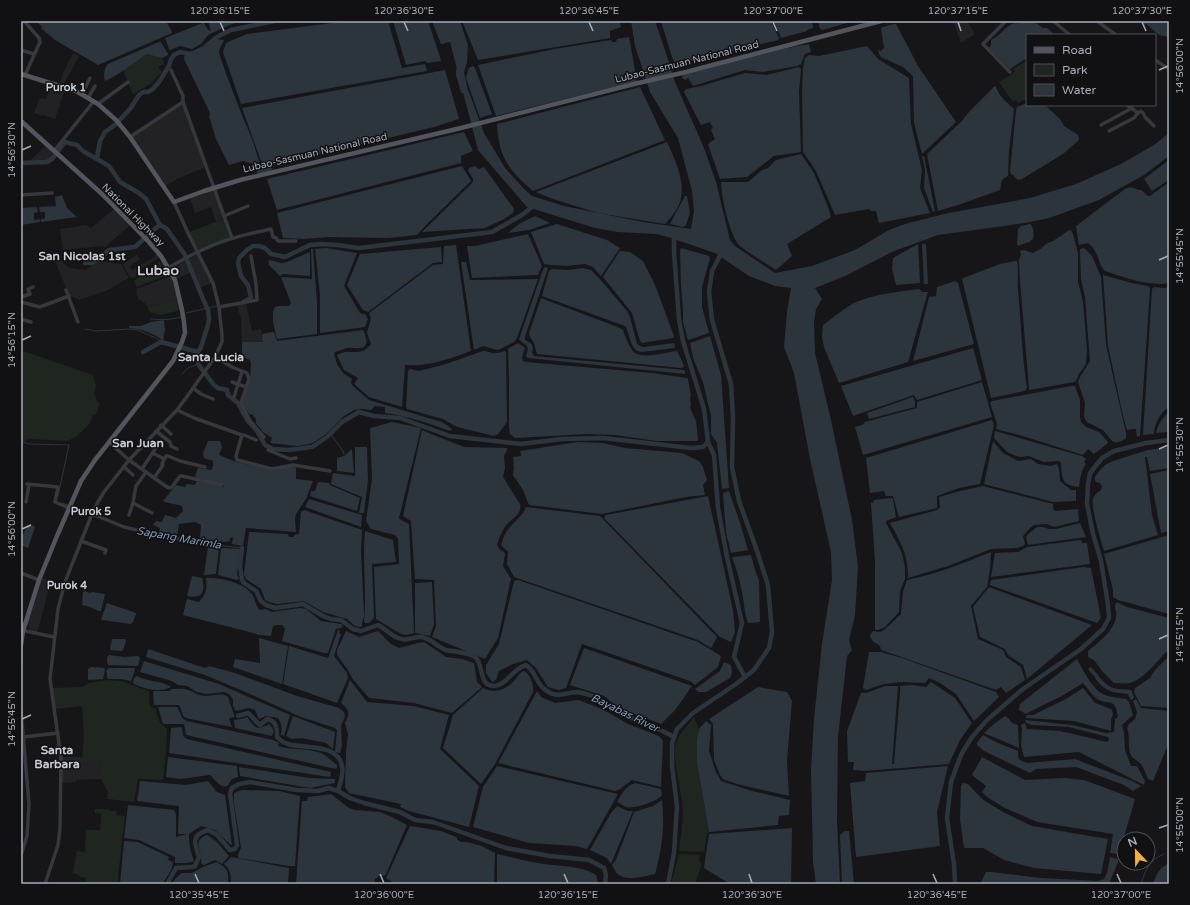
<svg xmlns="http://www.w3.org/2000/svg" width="1190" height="905" viewBox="0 0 1190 905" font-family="'Varela Round',sans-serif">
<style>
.built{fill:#222225}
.green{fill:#1e261f}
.water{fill:#2c353c}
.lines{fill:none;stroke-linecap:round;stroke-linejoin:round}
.stream{stroke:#2c353c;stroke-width:1}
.river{stroke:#2c353c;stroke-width:4.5}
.minor{stroke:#37383d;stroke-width:3.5}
.major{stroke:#53555c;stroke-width:4.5}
.ticks{fill:none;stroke:#a8adb8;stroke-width:1.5}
.labels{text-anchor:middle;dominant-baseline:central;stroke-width:3;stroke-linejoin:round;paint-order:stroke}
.street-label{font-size:10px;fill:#a8adb8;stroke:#111113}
.neighbourhood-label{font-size:11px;font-weight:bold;fill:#c9ccd4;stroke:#111113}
.water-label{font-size:11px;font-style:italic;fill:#7f9bb3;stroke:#111113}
.quarter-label{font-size:12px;font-weight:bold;fill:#c9ccd4;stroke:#111113}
.district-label{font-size:14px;font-weight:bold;fill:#c9ccd4;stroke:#111113}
.neatline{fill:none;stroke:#a8adb8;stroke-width:1.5}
.ticks-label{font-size:10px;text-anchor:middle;fill:#a8adb8}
</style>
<rect width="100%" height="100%" fill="#161618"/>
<g class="built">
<path d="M953 21H967L975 34 961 43Z"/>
<path d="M73 53 79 56 63 86 60 84 63 73Z"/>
<path d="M52 84 65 89 55 119 43 115 42 116 34 113 40 98 46 99Z"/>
<path d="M183 104 206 167 179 178 166 186 132 137Z"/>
<path d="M46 146 54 154 51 158 46 160 28 162Z"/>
<path d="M213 189 224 219 216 222 211 207 195 213 190 198Z"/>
<path d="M114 209 130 225 105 247 102 246 63 250 60 229 86 225 91 228Z"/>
<path d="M157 253 160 257 141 269V270L136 274 137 276 133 278 130 277 124 267 123 264 137 255 140 259 130 266 132 270 156 256 155 255Z"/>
<path d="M198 254 212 283 199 288 189 261V259Z"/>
<path d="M55 256 68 267 76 269 86 270 98 261 121 264 129 278 108 290 79 300 69 295 53 257Z"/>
<path d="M187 260 192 272 176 279 171 269Z"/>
<path d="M171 276 178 299 148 307 145 303 138 299 137 295 136 289Z"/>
<path d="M246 303 252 331 261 329 264 342H242L241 315 239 314 237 305Z"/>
<path d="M42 578 51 581 37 633 29 631 30 627 27 625Z"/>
<path d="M62 757H82V761H100L101 779 76 780V782L62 783Z"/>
</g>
<g class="green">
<path d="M147 54 162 57 164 64 158 67 162 72 150 84 133 94 123 70Z"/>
<path d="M1027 60V99L1018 103 1016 100 1013 102 999 82 1015 72 1013 69Z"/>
<path d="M224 219 230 238 201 249H199L197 247 189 232Z"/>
<path d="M160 261 168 275 137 287 134 281Z"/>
<path d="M178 299 181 310 161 315 149 312 148 307Z"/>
<path d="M23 351 93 375 96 386 94 394 97 401 100 403 96 414H93L90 423 77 436 68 441 28 439 25 441 21 440V356Z"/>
<path d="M108 680 121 681 149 691 150 707 155 708 160 723 167 729 166 753 163 780 138 779 134 802 107 799 108 792 101 779 100 761H82L84 735 82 706 55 709 51 688 82 687 89 683Z"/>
<path d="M694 717 699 729 697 739V763L709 832 707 834 704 852 679 851C681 835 684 817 682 801 680 788 672 755 676 743 680 733 688 725 694 717Z"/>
<path d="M95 809H109V811H117L116 814 117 815 125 816 118 877V884H85L86 878 80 877 79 875 73 873 77 851 85 852 86 830H100L101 814 95 813Z"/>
<path d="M679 854 700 855 699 861 702 863 695 884H671Z"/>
</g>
<g class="water">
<path d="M36 21H166L172 32V33L98 65 55 40 41 28 42 27Z"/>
<path d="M208 21H242L229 25 208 35 201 44 192 49 180 46 170 50 169 49 165 38 203 23H204L208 30 211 31Z"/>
<path d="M348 21H388L402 68 425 64 427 71 241 104 223 52 226 43 247 34Z"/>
<path d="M393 21H428L440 57 441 61 427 63 425 61 406 65Z"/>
<path d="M432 21H460L468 45 467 62 464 72 467 87 484 133 505 168 524 189 532 196 564 206 643 222 691 229 694 211 692 191 678 138 650 92 635 46 631 21H655L668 59 675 82 704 148 716 182 730 240 735 246 775 273 812 266 855 250 889 230 905 224 944 214 1030 198 1076 184 1121 164 1154 145 1169 133V156L1144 175 1099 200 1049 218 1025 223 938 235 894 251 845 276 815 288 822 299 816 309 814 322 815 353 831 420 852 520 858 567 855 615 849 640 852 650 847 656 838 737 837 821 840 884H816L813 862 811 770 814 719 822 644 832 580 831 552 810 459 794 373 784 347 787 312 791 288 775 286 749 276 715 253 674 239 657 234 618 232 595 228 527 207 478 150 450 42 441 44Z"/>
<path d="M462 21H619L621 27 610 31V38L478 60Z"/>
<path d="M661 21H771L779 38 778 40 682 63H675L672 57Z"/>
<path d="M774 21H812L813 28 807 30V31L781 38Z"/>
<path d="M819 21H854L822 30 819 27Z"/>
<path d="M1025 21H1033L1043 28H1047L1055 35H1027V58L1010 69 989 48 991 45V40C999 37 1004 28 1012 24 1017 22 1018 25 1025 21Z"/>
<path d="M1140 21H1169V37L1159 35 1146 24 1145 25Z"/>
<path d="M894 24H896L918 66 956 122 922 154 914 123 913 76 903 67 881 57 879 54 878 50 881 51 884 48 881 28 883 27Z"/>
<path d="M629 37 637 81 496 116 478 65 555 49 611 40 612 42H616L617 39Z"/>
<path d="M216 39 224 40 220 48 219 53C229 83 240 111 252 139 256 149 257 160 263 168L271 167 273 170 258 175 254 164 243 161 229 165 216 139 209 116 210 114 209 111 184 59 185 54C197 56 207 47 216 39Z"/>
<path d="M159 42H161L168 54V55L162 58 147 54C133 63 119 75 105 81 103 76 104 68 108 64Z"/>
<path d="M809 44 811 52 805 54 801 64 797 66 763 72 745 70 693 86 688 78 685 80 682 78 683 75 787 48Z"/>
<path d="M867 46 878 59 909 78 911 124 922 170 920 188 930 213 879 223 876 211H871L869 209 835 215 816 171 803 152 802 91 803 68 805 58 809 55 819 56Z"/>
<path d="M473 66 475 68 492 114 480 118 466 78 469 68Z"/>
<path d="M799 67 801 69 799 91 801 152 774 156 747 177 720 179 708 144 715 139 711 130 713 128 710 122 701 125 684 92 686 89 701 86 745 73 766 75Z"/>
<path d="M445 70 459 119 434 127 271 166H264L262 164 242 108Z"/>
<path d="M995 86 1000 95 1005 101 1014 109 1009 151 1008 176C999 180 1002 184 1000 190L961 204 938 211 927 154 962 121 969 112Z"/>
<path d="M640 87 665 140 533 191C508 169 499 158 497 124Z"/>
<path d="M1027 103V105H1045L1060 119 1064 126 1078 135 1079 139 1078 141 1063 154 1022 179 1018 180 1013 175 1011 174 1010 171 1016 110 1017 107Z"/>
<path d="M464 132 473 151 461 156V163L277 210 267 179Z"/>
<path d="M667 142C676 162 689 188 677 209 674 214 669 219 665 224L598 213 550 198 536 192Z"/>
<path d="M801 154 814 173 828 207 831 217 787 244 792 256 776 270C764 262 751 255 740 246 730 237 721 196 721 182H748L762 170 768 168 776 160Z"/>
<path d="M922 156H924L935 211 933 212 924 188 925 170Z"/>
<path d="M1169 160V180L1152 191 1144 179Z"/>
<path d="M462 166 471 181 427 224 417 235 388 238 329 237 303 239 283 238 277 213Z"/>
<path d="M475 166 479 169 484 167 514 209 513 213 502 220 485 228 422 232 473 182V179L468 170 469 168Z"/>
<path d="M1169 182V283C1151 287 1122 277 1105 271 1100 266 1099 259 1096 253 1094 249 1091 245 1088 243L1079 245 1076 226 1125 189C1134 185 1134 190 1141 190L1148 196H1150Z"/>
<path d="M62 195 67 208 77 217 41 222V219H44L45 217V212H40L39 207 56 206 55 197Z"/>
<path d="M685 196H687L690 213 686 225 683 227 670 224Z"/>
<path d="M37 207 38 212 34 213V219L35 220 40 219V222L21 225V208Z"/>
<path d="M535 216 550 223 529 230 508 233 519 224Z"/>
<path d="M557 224 607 240 620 248 601 276 593 267 585 264 567 266 550 265 544 264 531 232Z"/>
<path d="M1030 224C1034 227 1034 234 1033 239L1029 242 1018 246 1017 244 1018 229 1021 226Z"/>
<path d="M1071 230 1073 234 1078 253V282L1083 301 1087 350 1086 364 1079 374 1076 381 1074 382 1030 390 1029 389 1020 281 1019 260 1021 255 1020 251 1024 250 1033 253 1042 248 1046 244 1053 241 1068 231Z"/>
<path d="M528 234 542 266 538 275 472 278 467 246H475Z"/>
<path d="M918 244 920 283 896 285 892 269 893 258Z"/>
<path d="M922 244H926L928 284H924Z"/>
<path d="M456 245 471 351C449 359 428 367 405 365L402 407 369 397 354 384 358 378 344 370 337 355C340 354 345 351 350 352 359 352 364 353 371 344L367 333 371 318 369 313 433 265 443 264 444 246Z"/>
<path d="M441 247 442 262 433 263 368 312 363 310 347 285 360 254Z"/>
<path d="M326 248 357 253 344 286 360 313 366 315 368 319 365 327 320 333V295L315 249Z"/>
<path d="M681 248 709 256 710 258 702 287V307L709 333 688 340 683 322V308L681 285 680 250Z"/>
<path d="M1084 248 1092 256 1101 277 1106 345 1126 433V438C1122 442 1118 443 1113 442L1103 430 1087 422 1085 419 1084 414 1085 403 1078 382 1080 377 1090 361 1085 297 1081 279 1080 251V249Z"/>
<path d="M311 249H313L317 302V334L277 339C275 330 270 316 275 307L279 306H289L291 303 281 277 312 279Z"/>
<path d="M620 251 630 252 643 261 655 285 674 336 673 338 642 343 640 341 632 313 603 277 604 275Z"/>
<path d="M310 252V276L283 274 280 276 269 265 268 261 270 260 281 263 287 262Z"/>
<path d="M1015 261H1017C1019 271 1017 280 1018 289 1021 322 1022 356 1027 388L1025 391 991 398 962 279 966 277 1000 264Z"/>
<path d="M461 262H466L470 280 538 279 517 338 514 342 498 350 483 346 474 350Z"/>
<path d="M544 267 548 268 525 337V340C532 343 534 346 532 353L534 356 684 370 685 371V374L528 358 526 356C531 343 525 347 519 339Z"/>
<path d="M583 268 591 270 599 278 627 311 630 317 637 344 640 346 643 347 674 343 675 348 642 352C629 350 631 335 625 326L542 296 549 271 552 269 568 270Z"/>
<path d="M1103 275 1132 283 1147 286 1149 287 1150 289 1140 436 1137 437 1136 429H1133L1127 430 1123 416 1108 346Z"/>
<path d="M955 281 958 283 974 344 913 361 929 297 936 296 937 287Z"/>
<path d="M1154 287 1164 288 1169 287V407C1160 413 1154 424 1154 434L1143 435 1152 289Z"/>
<path d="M919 289 922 292H928L908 362 839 383 824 347 822 337 823 325C833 318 843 309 854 303 874 294 897 292 919 289Z"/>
<path d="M541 298 620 328 623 330C625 336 628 344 632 350 639 361 666 352 677 351L682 361 684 367 681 368 537 354 534 343 530 337 529 333Z"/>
<path d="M164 320 165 330 163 341C155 333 141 329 129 328V326H141L151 322Z"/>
<path d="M363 330C366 336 370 347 360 348 356 349 351 347 347 348 343 349 339 351 335 352L334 354 337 364 343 373 352 379 351 383 353 386 369 400 435 420 442 422 452 429 450 431C428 423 407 416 385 413V407L375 406 371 410 362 409 354 410 344 416 326 434 316 441 310 444 297 446 270 443 272 438 263 432 256 423V419L252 414 250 415 243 404V399L250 379 251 364 250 360 242 357V342H263L262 334 274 332 277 341Z"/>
<path d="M710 336 721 375 729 488 722 489 717 443 711 434V416L703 382 693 358 690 343Z"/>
<path d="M518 343 525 348 522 357 523 361 526 362 652 373 687 378 688 379 691 396 690 397 691 405 690 407 691 410 696 421 698 440 697 441H657L615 435 587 434 515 438 510 434 509 427V382L508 350V349Z"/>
<path d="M973 348 982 380 917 400 914 395 853 416 841 386Z"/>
<path d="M483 351C486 351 489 352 492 353 497 354 501 352 505 351L506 352 507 422 498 434 494 436 457 427 443 419 407 409 406 407 408 371 410 369 419 371 446 364Z"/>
<path d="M982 382 992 417 863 455 855 427 862 425 865 422 917 408V402Z"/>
<path d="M1071 386H1075L1080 400V417L1081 422 1086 427 1099 432 1108 442 1107 444 1094 454 1088 449 1083 455 1026 437 996 429 997 424 990 403 992 401Z"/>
<path d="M913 397 915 402V407L869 419 867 413Z"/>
<path d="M1169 412V432L1156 433C1157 426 1163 417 1169 412Z"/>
<path d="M992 420 994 425 980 484 959 488 937 496V508L899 517 893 496H886L884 491 870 493 866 458Z"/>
<path d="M392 422 421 428 399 518 401 520 409 524 414 633 406 635 401 634 376 619 374 567 399 564 398 539 395 535 371 529 366 521 372 479 370 428Z"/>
<path d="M422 430 431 434 464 447 507 448V450L504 456 505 468 503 477 520 504C523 515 510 519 505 527 501 532 499 539 497 545L500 550 504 552 505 554 503 566 511 579 498 638 485 659 432 637 436 626 434 580 415 579 411 521 403 516Z"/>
<path d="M995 431 1082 456 1086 459 1084 462 1086 464C1081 471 1080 479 1079 487 1061 486 1062 477 1061 463L1059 461 1044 462 1029 456 1021 457 1016 456 1007 452 994 438Z"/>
<path d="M208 441H220L222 447 219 455 236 462 272 470 293 466 296 468V479L313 481 306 499 296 514 295 519 296 532 246 528 243 546 232 544 233 537 230 538V541L225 542 200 539 201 525 195 522 179 524 177 536 159 532 160 528 153 525 156 521 162 522 165 515 176 518 183 511 182 506C176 504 170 504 163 501L176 485 185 487 187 484 195 485 197 481 224 487V485L195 477 198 468 212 470 213 465V461L204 458 203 453Z"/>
<path d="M993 441 1003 453 1018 461 1031 459 1038 464 1050 466 1057 464 1059 469 1060 481 1071 490H1076V501L1053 502 984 484Z"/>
<path d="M578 442 603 443 625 448 682 453 699 461 703 467 707 480 703 485 705 495 686 497 602 514 529 505 523 490 513 475 514 468 513 457 521 456 520 451Z"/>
<path d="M355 447H367L368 480 364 513H359L362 497 331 484 333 473 355 476Z"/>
<path d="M1169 447V468L1150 471 1147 457H1145L1152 515 1158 535 1104 551C1101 540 1091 509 1093 499 1094 495 1098 492 1101 490L1102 487 1100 483 1096 482 1095 480V477L1100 470 1105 465 1113 461 1148 450Z"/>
<path d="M352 449 354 473 337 471V458L344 456Z"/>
<path d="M1169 470V531L1161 533 1150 474Z"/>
<path d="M318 482 329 483 330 485 360 498 357 511 310 496 311 491H315Z"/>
<path d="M983 486 1053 504V509L1055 511 1078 509 1079 521 1054 527 1047 524 1034 525 1029 529 1023 536 1025 544 1023 546 1017 548 991 549 948 566 908 578C908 554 901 543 890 523L937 510 940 507 939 497 960 491Z"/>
<path d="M729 491 741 526 748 550 731 553 726 532 723 493Z"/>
<path d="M708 496 733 610 735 632 731 642 720 637 604 518 606 515Z"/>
<path d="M891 498 893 499 896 517 886 521V523L902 553 905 567V579L900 591 899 612 885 627 878 630H875V562L871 503 874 502V500Z"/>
<path d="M309 499 362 515 361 527 305 507Z"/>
<path d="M526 507 600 516 717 637 711 648 698 640 514 577 507 564 508 552 501 545C503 538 506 530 512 525 517 519 523 515 526 507Z"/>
<path d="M304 510 362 530 361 551 364 616 362 622V626L360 627 355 626 347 619 323 612 304 601 277 604 269 602 265 600 261 589 246 579 244 574 249 532 288 534 289 537H294V535L299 534 301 512Z"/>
<path d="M1080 523 1086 537 1028 545 1026 537 1027 535 1037 527H1043L1049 529H1056Z"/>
<path d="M30 524 35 527 28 548 21 545V538L28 525Z"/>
<path d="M365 531 393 540 396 562 372 564 374 618 369 623H365L364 621C367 591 362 561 365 531Z"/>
<path d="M1169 535V614L1118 600 1113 597V590L1104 554Z"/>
<path d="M1081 540 1082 543H1087L1090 564 991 577 995 553 1018 552 1027 547Z"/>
<path d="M208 547 219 548 216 574 204 575Z"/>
<path d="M221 548 240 549 237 574 239 579 237 580 218 575Z"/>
<path d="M991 552 990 569 987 587 971 606 978 639 1003 650 1006 657 1021 667 1025 680 1006 693 1001 687 996 690 881 650 880 646C875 643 871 641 870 635L873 631C874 631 880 632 880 632 885 631 896 618 901 614L903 592 907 580C936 574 964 563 991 552Z"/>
<path d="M751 555 756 573 759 580 760 622 748 623C744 612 744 600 741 588 739 578 736 567 732 557Z"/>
<path d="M1083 567 1091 568 1101 618 1097 623 990 585 991 580Z"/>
<path d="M192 576 202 578C206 592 202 599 187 596Z"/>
<path d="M206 578C220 577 243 582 252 594 256 600 255 606 260 610L266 609 272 612 300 608 306 609 321 621 341 624 343 626 341 628 336 629 328 653H324L282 641 285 628 282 625H276L273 626 271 636 259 635 253 633 183 615 187 599 199 602C207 593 207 590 206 578Z"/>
<path d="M518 580 698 642 721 656 718 667 695 685 690 681 582 644 566 688 559 690 548 687 536 668 527 660 513 664 499 671 496 680 492 682 486 673V665L499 644 514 581Z"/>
<path d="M432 582 434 624 430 636 415 633V583Z"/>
<path d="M989 587 1092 625 1027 679 1023 665 1008 655 1005 649 980 637 973 607Z"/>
<path d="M85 591 90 593 92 592 105 594 101 611H98C95 608 86 606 82 605L83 592Z"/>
<path d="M1117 602 1127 607 1169 618V649C1159 659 1143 680 1130 683 1125 684 1119 683 1114 683L1102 671 1094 660 1088 657V651C1099 642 1115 630 1116 616 1117 613 1115 609 1115 606Z"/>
<path d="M107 603 136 613V614L133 622 131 624 102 620 101 619Z"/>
<path d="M338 630H340L339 633 341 634 334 656 347 673 348 678 337 703 283 684 289 646 328 658Z"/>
<path d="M346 631 359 637 378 631 391 644 399 648 418 643 424 642 446 657 462 659 474 663 477 682 482 687 452 713 414 703 369 698 352 678 348 670 337 655V650Z"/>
<path d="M259 638 288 646 282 684 233 667 235 659 260 663Z"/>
<path d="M112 639H125L126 641 123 650 121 651 111 650 110 648Z"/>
<path d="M584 648 692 686 675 710 661 724 624 710 616 706 604 696 570 685Z"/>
<path d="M148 649 205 668 209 666 235 673 297 696 339 708 344 712 345 716 341 726 342 746 340 753 335 752 337 730 335 728 301 717 241 690 205 675 146 657Z"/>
<path d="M869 652H881L902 658 996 692 999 697 974 721 956 694 940 683 929 678 925 683 901 682 884 684 866 690 863 688Z"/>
<path d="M109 655 124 657 138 656 140 658 138 666H135L108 665C107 661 106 658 109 655Z"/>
<path d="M1169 656V708L1141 706 1134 692 1135 688 1150 678 1155 670Z"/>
<path d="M1077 659C1082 669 1092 687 1101 693 1108 697 1118 698 1126 699L1129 702 1133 715 1122 725 1124 733 1125 750 1131 766H1137L1145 781 1144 785 1079 752 1024 757 1021 745 1022 729 1021 725 1024 723 1026 725 1027 729 1060 731 1107 742 1109 740 1108 737 1069 727 1032 725 1026 723 1025 720 1072 725 1106 733 1114 732 1115 719 1118 717C1115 695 1108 707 1096 698 1091 694 1087 687 1083 683L1060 697 1041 706 1026 714 1019 710 1020 704Z"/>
<path d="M144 661 219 684 290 715 284 736 281 735C282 729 282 724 278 718L266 716 259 719 255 710 249 708 236 711 233 706V699L229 694 224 692 206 694 197 692 187 686 178 685 172 681 140 672Z"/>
<path d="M724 662 731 665 732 673 730 678 706 692H698L695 689 720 671Z"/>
<path d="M91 667 104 668 105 670 103 679 89 680 88 679V669Z"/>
<path d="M1091 667C1097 673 1102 682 1109 686 1115 690 1124 689 1131 690L1134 697 1133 699 1131 700 1128 694C1116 693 1106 692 1098 682 1096 680 1095 676 1092 674 1091 672 1089 671 1088 669Z"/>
<path d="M109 668H135L134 673 131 681 121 679H108L107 678V674L106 671Z"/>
<path d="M524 671C530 674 534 685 533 692L495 764 481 784 443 748 453 715 483 688C495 694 506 690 515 680 518 676 520 672 524 671Z"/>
<path d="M137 676C147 682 161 680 171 687 160 693 143 689 133 683L134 678Z"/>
<path d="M350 680 367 702 414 706 449 715 440 749 479 786 469 827 409 811 400 807 401 804 349 793 345 787 346 753 348 734 345 723C350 714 350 710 341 703Z"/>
<path d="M931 682 955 698 972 723 960 740 949 764 865 771 853 770 854 762H848L847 731 861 693H866L885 686H898L892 764H894L900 692V686L913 685 926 687Z"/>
<path d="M758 687 787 692 792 701 787 761 789 796 737 784 723 779 720 775 714 760 713 724 709 719Z"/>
<path d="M1083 688 1095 703 1106 707 1112 710 1113 714 1111 720V731L1074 721 1026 718V716L1028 715H1033L1066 699Z"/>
<path d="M172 689C177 689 183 688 188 690 194 692 199 696 206 696 213 696 222 692 228 697 228 698 234 714 235 717L230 718 229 719 232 727 190 719 184 717 179 705H154L153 691H170Z"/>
<path d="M537 691 541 697 555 703 578 700 602 709 628 724 659 736 663 741 661 787 632 780 620 789 615 791 498 763Z"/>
<path d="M1136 699 1141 708 1169 711V742L1153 781 1148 779C1146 775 1144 768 1141 764 1137 760 1132 759 1130 753 1128 744 1130 736 1127 728L1129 724 1135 719 1137 712 1133 701Z"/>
<path d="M158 707H177L183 719 187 721 273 740 279 743 278 746C293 751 311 747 325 755 329 758 333 762 337 765V768L336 769 186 735 184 724H163Z"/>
<path d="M293 716 335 732 333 749 326 743 302 738 292 739 286 736Z"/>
<path d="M1005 716 1008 718 1012 723 1018 725 1019 748 984 733 995 723Z"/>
<path d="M247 717C254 726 256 732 269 724 273 728 275 731 272 736L235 728 234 720 241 719Z"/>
<path d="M706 721 711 725 709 751 716 772 721 781 752 791 790 800 789 815 779 816 778 825 709 832 697 763V739L699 729Z"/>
<path d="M182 727 183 736 187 739 331 772 330 777 169 753 171 728Z"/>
<path d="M983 735 998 743 1018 751C1018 759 1018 760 1027 763L1075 759 1132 781 1141 786 1133 791 1124 785 1076 767 1036 769 1030 773 984 751 977 745V743Z"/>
<path d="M168 757 237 766 238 777 232 779C230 781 230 783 228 785 222 791 214 778 210 775L180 779 166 777Z"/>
<path d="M982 757 1025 780 1065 778 1084 780 1135 799 1119 854 1110 853 1113 834 1037 822 1005 808 987 797 982 792 986 786 972 775Z"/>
<path d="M497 766 618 794 587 849 576 846 529 843 473 827 483 787Z"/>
<path d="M948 766 937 812 940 846 856 857 850 783 865 781 866 773Z"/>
<path d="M239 767 309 778 335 779V783L310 788 240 776Z"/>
<path d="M140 781 186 785 208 781 217 792 225 795 232 845H231L215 830 201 826 189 834C189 844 190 851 194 860L193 862 185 863H175V857L139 840 124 838 128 805 174 810 176 814V837L187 834H179L178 833 179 806 137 801Z"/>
<path d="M635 783 661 789 662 795C657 802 634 809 626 807 623 806 620 803 617 802 622 793 626 786 635 783Z"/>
<path d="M963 783 968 784 982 799 1003 812 1032 826 1108 839 1101 874 1034 868 1004 860 983 848H964L960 819 961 786Z"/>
<path d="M242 790 279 791 300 796 295 866H289L238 858V854L241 848 234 803V793Z"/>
<path d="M331 794 349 808 355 810 380 812 390 816 407 825 386 874 384 876H379L375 879 374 884H296L302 801H307L308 797Z"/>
<path d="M662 800C665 824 662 851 655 874 644 876 627 882 618 874 615 872 614 868 612 865L616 860 634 812 653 806Z"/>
<path d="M617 806 628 811H633L611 864 607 858 590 850 611 813Z"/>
<path d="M410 826 441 831 456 837 458 840 461 842H467L482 846 495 853 494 884H395L386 878Z"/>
<path d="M792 828 791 884H730L704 868 709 834Z"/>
<path d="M845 831H849L854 884H842L840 835Z"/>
<path d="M207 835 216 841 229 856 222 864 215 860 204 865 201 863C203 852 191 840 207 835Z"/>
<path d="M124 841 138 842 169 857 168 860 173 862C172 872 167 875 163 884H120Z"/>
<path d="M497 854C511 857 524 861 538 863 558 867 578 864 596 875L598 882 597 884H497Z"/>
<path d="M231 857 289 868 288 884H231C231 875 231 870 224 864Z"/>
<path d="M1110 857 1118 859V862L1109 884H980L986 872H991L1041 878 1098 881 1104 879 1107 873Z"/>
<path d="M217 862C228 869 229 871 228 884H171L178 876 182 873H192L205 866Z"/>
<path d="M1169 864V884H1153C1156 875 1160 866 1169 864Z"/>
</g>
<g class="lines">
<g class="stream">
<path d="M186 313 217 306"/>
<path d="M151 319C161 320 171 320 181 317"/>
<path d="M85 329 96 331 129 329 137 330 156 338 161 342"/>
<path d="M182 374 188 368 198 364"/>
<path d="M330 433 343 451 344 454"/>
<path d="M21 441 29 444 69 445 58 496"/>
<path d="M62 503 68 505"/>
<path d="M71 506 90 515"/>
<path d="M198 543 242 548"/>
<path d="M1141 884C1146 869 1149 860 1164 854"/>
</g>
<g class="river">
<path d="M459 67 458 74 463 91"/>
<path d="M97 158 100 141 105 132 116 124 130 109 139 95 143 92H148L153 89 159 82 169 66 171 59 174 55 180 52 191 54 204 48 217 37 231 30 275 21"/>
<path d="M21 163 47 162 52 159 65 142 77 145 83 151 109 166 120 182 139 193 146 199 160 225"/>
<path d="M85 263C90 263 93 264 96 259L98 260 109 250 135 247 157 227 160 225 167 229 185 255 203 299 208 310 209 319 208 325 201 347 198 352"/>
<path d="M243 302 249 299 251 297 248 285 241 276 238 263 239 258 247 250 253 246H259L265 248 271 254 285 257 310 245 321 244 338 245 359 248 492 232 522 215 535 205"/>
<path d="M143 352 161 342 198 352 199 356 198 364 214 385 218 388 227 390 228 395 238 403 247 420 257 431 265 445 273 449 289 450 312 447 327 437 342 422 359 412 374 416 400 418 450 436 521 444 562 439 603 438 691 448 703 447 708 442 704 409 683 341 679 320 674 252V234"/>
<path d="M708 442 714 455 718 508 727 557 742 623 734 657 745 677"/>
<path d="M242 548 240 566 242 580 244 583 256 591 261 601 266 605 275 608 303 604 323 616 331 619 341 620 353 629 361 631 378 625C386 629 393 638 402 639 409 641 415 636 422 637 432 639 437 647 446 650 455 652 465 652 473 656 485 661 477 686 494 686 507 685 512 669 526 665 536 671 536 685 547 691 558 699 566 692 577 692 581 693 587 694 592 696 603 699 610 708 620 713 638 722 657 727 674 737"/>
<path d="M238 716 248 713C253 716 255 722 260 725L267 719C277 721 277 729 277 737 280 740 284 743 288 744 304 749 338 743 342 766 344 774 340 783 338 791"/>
<path d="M167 884 176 868 192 867 195 866 199 857C194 843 191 835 208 830L216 834 230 850 235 849 237 845 230 793 232 788 239 784 250 782 297 790 318 791 329 788 338 791 350 798 364 803 400 812 415 820 433 822 506 848 550 856 589 860 604 868 606 875 605 884"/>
<path d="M668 884 674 853 677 806 672 766V743L677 729 693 713 736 684 754 670 769 648 772 632 768 585 756 548 739 501 732 467 733 417 731 384 712 320 709 292 712 271 722 252"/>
<path d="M955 884 954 864 947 818 951 782 961 755 972 737 987 720 1023 689 1081 649 1103 629 1109 618 1108 605 1101 561 1093 534 1087 504 1088 484 1090 473 1102 458 1114 451 1146 443 1169 440"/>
</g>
<g class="minor">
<path d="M24 21 39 38 40 42 25 75"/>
<path d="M1006 21 983 44 1010 72"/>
<path d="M1053 21 1070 35"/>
<path d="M1097 21 1116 35"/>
<path d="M21 50 34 54"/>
<path d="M1155 60 1169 69"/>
<path d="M171 70 183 96V102L232 238"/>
<path d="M82 94 90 78"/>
<path d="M88 98 95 86"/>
<path d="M98 104 128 82"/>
<path d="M1127 105 1138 113 1141 111 1143 113 1145 117 1154 126"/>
<path d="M1101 125 1132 108"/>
<path d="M1109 131 1134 118 1138 113"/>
<path d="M130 137 183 102"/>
<path d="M54 151 94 101"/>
<path d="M21 195 52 193"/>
<path d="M224 216 248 206"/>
<path d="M168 268C179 262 190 255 202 250 224 239 248 234 271 229L273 237 276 238 278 241H296"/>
<path d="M66 290 78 322"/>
<path d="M22 297 30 294 28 289 33 287"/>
<path d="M21 302 40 307 69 296"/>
<path d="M219 307 257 300 256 284 251 256"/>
<path d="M21 319 31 322"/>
<path d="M215 357 232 367 247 373 249 379 241 403 250 421 264 437"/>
<path d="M232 382 246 387"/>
<path d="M193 388 201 394 213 399"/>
<path d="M234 397 242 372"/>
<path d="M177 410 194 418 242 435H244L256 440"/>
<path d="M161 425 171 434"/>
<path d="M156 431 170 442 171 446 177 449"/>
<path d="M242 435 236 456 237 460 272 469 293 465 330 471"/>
<path d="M110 443 129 460 167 487 170 488 172 487 180 476H182L222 485"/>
<path d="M268 450 290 459 296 458"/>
<path d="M153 453 164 459"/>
<path d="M124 467 133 475"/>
<path d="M142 469 157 446"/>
<path d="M154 478 163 465 162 464 166 456H168L180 461 205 467"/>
<path d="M27 484 58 487 55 502 69 508"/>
<path d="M26 502 29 485"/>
<path d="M133 503 152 513"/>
<path d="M92 514 124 527 172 538 197 542"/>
<path d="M129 515 133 503 136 486 146 472"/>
<path d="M81 541 106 550 105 553"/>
<path d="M21 573 39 580"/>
<path d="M21 630 54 637"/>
<path d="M21 662V645"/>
<path d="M21 710 29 804 27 836 21 855"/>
<path d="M23 737 58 733"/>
<path d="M45 884 58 845 60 829 61 758 50 679 58 609 65 582 92 514 98 502 104 492 129 460 177 410 186 398 215 357 222 342V335L219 307 213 283 188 233 174 202"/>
</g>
<g class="major">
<path d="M21 74 76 91 98 104 116 120 130 137 174 202 204 191 240 180 461 128 634 84 686 72 881 21"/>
<path d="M21 121 102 194 148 241 161 256 175 280 182 310 184 322 185 333 182 342 173 361 95 460 81 481 57 536 39 580 23 631 21 645"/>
</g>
</g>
<path class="ticks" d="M220 22 224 31M404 22 408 31M589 22 593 31M773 22 777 31M958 22 961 31M1142 22 1146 31M1159 70 1168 66M22 150 31 146M1159 260 1168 256M22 340 31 336M1159 449 1168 445M22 529 31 525M1159 639 1168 635M22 719 31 715M1159 828 1168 825M195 874 199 883M380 874 384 883M564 874 568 883M749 874 752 883M933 874 937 883M1117 874 1121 883"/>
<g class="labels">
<g class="street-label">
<text transform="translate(687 62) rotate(-14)">Lubao-Sasmuan National Road</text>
<text transform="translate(315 153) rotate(-13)">Lubao-Sasmuan National Road</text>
<text transform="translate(133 215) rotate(45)">National Highway</text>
</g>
<g class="neighbourhood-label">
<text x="66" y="87">Purok 1</text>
<text x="91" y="511">Purok 5</text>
<text x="67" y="585">Purok 4</text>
</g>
<g class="water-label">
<text transform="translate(179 538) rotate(10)">Sapang Marimla</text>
<text transform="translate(625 713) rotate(26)">Bayabas River</text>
</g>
<g class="quarter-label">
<text x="82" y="256">San Nicolas 1st</text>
<text x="211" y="357">Santa Lucia</text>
<text x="138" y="443">San Juan</text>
<text x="57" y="750">Santa<tspan x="57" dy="14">Barbara</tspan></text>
</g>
<g class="district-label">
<text x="158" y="270">Lubao</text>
</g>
</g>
<rect width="1190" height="905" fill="none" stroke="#111113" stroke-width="44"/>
<rect x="1026" y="34" width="130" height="72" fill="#111113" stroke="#4d4f55"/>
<rect x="1034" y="47" width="20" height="6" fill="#53555c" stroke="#4d4f55"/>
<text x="1062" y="54" font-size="12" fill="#a8adb8">Road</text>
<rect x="1034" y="64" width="20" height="12" fill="#1e261f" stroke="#4d4f55"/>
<text x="1062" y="74" font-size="12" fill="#a8adb8">Park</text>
<rect x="1034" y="84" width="20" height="12" fill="#2c353c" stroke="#4d4f55"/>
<text x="1062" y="94" font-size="12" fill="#a8adb8">Water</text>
<g transform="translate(1136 851) rotate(338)"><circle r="19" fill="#111113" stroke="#4d4f55"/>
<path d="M0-3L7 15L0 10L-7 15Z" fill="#f2b134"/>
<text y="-6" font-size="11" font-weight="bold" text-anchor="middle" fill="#a8adb8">N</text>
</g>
<rect x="22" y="22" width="1146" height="861" class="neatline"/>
<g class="ticks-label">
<text x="220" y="14">120°36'15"E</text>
<text x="404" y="14">120°36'30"E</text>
<text x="589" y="14">120°36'45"E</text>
<text x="773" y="14">120°37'00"E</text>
<text x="958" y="14">120°37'15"E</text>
<text x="1142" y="14">120°37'30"E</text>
<text transform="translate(1179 66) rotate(-90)" y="4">14°56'00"N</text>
<text transform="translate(11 150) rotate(-90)" y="4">14°56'30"N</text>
<text transform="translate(1179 256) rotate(-90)" y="4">14°55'45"N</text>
<text transform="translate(11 340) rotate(-90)" y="4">14°56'15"N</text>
<text transform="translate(1179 445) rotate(-90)" y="4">14°55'30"N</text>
<text transform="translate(11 529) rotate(-90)" y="4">14°56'00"N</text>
<text transform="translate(1179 635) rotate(-90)" y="4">14°55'15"N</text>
<text transform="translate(11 719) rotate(-90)" y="4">14°55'45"N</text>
<text transform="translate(1179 825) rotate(-90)" y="4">14°55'00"N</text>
<text x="199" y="898">120°35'45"E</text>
<text x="384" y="898">120°36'00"E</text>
<text x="568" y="898">120°36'15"E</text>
<text x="752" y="898">120°36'30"E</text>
<text x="937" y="898">120°36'45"E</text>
<text x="1121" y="898">120°37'00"E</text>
</g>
</svg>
